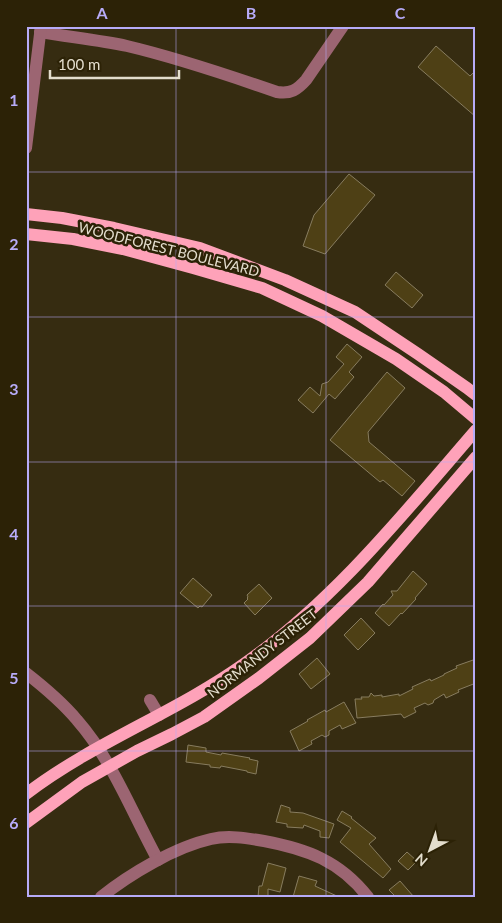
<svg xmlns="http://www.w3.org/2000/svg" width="502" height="923" viewBox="0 0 502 923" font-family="Lato,sans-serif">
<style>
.building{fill:#4e4015;stroke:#877c5f}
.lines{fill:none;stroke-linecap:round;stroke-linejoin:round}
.minor{stroke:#9c6572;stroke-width:12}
.major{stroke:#fea2b9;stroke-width:12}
.grid{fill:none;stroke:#b7abf8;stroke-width:1;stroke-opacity:0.55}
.labels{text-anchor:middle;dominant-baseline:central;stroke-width:5;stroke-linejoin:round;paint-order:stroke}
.street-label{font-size:14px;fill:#e3ddcd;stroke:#2c2206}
.neatline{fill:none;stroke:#b7abf8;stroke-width:2}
.grid-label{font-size:16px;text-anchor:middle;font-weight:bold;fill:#b7abf8}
</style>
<rect width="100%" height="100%" fill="#362c11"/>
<g class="building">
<path d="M436 46 470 76 476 70V117L418 67Z"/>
<path d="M349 174 375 195 325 254 303 246 314 215Z"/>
<path d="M396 272 423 295 412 308 385 285Z"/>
<path d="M347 344 362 357 349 372 354 377 335 399 329 394 313 413 298 400 310 387 320 396 322 384 328 382 344 364 336 357Z"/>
<path d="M387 372 405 388 368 432 369 442 415 481 402 496 383 480 380 482 330 440Z"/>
<path d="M413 571 427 584 415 598 416 599 402 614 401 613 389 626 375 613 383 604 384 605 393 595 391 591H397Z"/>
<path d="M193 578 212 595 202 607 200 606 198 608 180 593Z"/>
<path d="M259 584 272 598 255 615 244 603 248 599 247 598 248 597 247 595Z"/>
<path d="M361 618 375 633 358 650 344 635Z"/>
<path d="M317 658 330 674 311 689 299 674Z"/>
<path d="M476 659V683L458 690 459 692 446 698 444 694 434 700 433 703 428 705 425 703 414 708 416 712 404 718 401 714 357 718 355 699H362L361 697H369L371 693 374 696 382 695V697L399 694V696L413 689 412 687 430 679 431 681 444 675V674L457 668 456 666Z"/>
<path d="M344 702 356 723 342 729 340 725 329 731V735L325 737 322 735 311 741 312 744 299 751 290 731 308 721 307 720 325 710 326 712Z"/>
<path d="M188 745 206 748V752L221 755 222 753 250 758 249 759 258 761 256 774 247 772V771L221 766 220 768 210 767V765L186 762Z"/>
<path d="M281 805 290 808V812L303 813 334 824 329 838 320 837V831L304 825 303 828 287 827V824L276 822Z"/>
<path d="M342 811 352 817 351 818 376 838 369 844 391 869 383 878 340 842 351 828 337 820Z"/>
<path d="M407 852 417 861 408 870 398 861Z"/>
<path d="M268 863 286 868 280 892 268 889V897H258L259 886H262Z"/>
<path d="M299 876 317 881 315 886 339 897H293Z"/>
<path d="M400 881 414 897H396L389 890Z"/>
</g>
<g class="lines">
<g class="minor">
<path d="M40 32C69 37 99 40 127 46 178 58 228 75 277 92 291 94 297 90 306 80L343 26"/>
<path d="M26 148 41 26"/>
<path d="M26 673C44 687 62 702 77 720 113 761 132 813 158 860"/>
<path d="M150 700 159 715"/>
<path d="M101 897C130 874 175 847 211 839 228 835 246 838 264 841 307 849 340 861 368 897"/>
</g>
<g class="major">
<path d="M26 214 62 218 114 228 200 248 285 280 355 312 418 354 467 388 476 395"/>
<path d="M26 234 73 239 123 249 193 268 262 288 322 316 396 359 444 392 476 419"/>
<path d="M26 794C94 742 175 713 244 664 334 601 405 512 476 430"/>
<path d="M26 823 82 782 137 751 172 734 204 717 259 678 310 638 368 582 476 457"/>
</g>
</g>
<path class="grid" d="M176 26V897M326 26V897M26 172H476M26 317H476M26 462H476M26 606H476M26 751H476"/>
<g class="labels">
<g class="street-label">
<text transform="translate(169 249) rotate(14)">WOODFOREST BOULEVARD</text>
<text transform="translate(262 653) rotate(-38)">NORMANDY STREET</text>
</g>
</g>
<rect width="502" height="923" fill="none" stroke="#2c2206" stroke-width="55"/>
<g transform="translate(430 850) rotate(221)" stroke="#2c2206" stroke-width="4" paint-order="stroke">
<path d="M0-4L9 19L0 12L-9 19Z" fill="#e3ddcd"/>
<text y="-8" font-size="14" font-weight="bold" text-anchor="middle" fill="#e3ddcd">N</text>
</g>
<path d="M50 70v8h129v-8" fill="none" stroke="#e3ddcd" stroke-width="2.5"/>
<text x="58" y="70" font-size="15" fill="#e3ddcd" stroke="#2c2206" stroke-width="4" paint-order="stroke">100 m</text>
<rect x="28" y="28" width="446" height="868" class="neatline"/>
<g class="grid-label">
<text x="102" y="19">A</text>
<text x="251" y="19">B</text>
<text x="400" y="19">C</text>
<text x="14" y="106">1</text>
<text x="14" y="250">2</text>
<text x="14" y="395">3</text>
<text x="14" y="540">4</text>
<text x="14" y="684">5</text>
<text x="14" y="829">6</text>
</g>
</svg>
